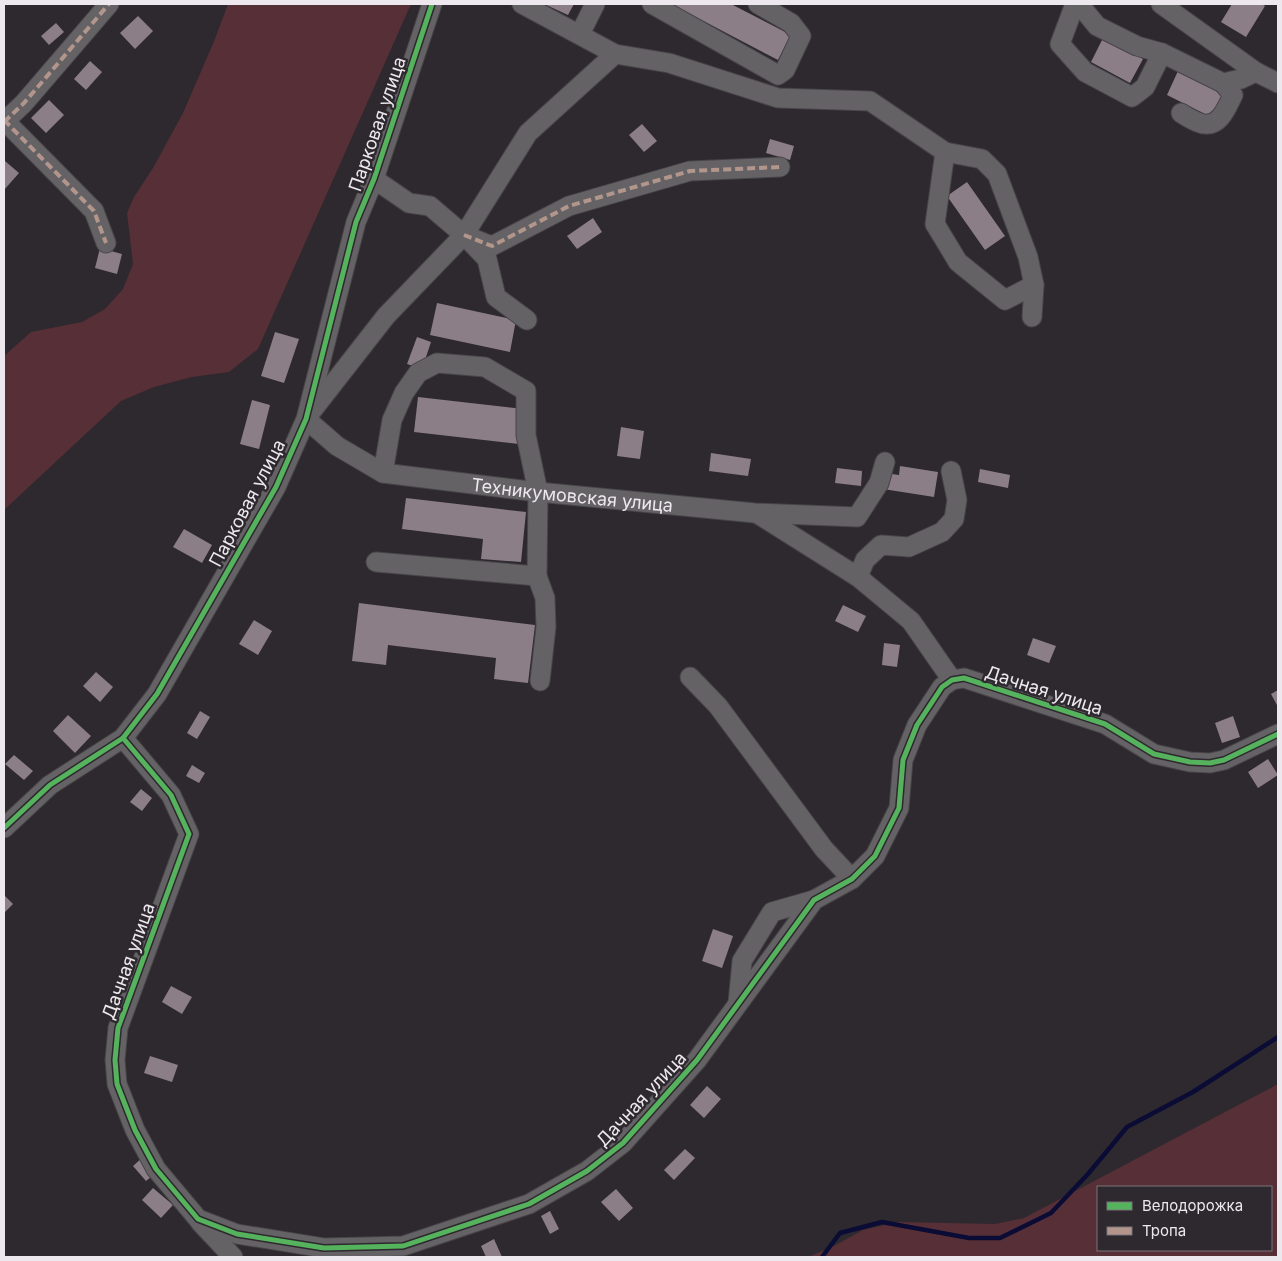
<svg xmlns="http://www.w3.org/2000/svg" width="1282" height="1261" viewBox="0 0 1282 1261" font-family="Inter,sans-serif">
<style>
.green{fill:#572f36;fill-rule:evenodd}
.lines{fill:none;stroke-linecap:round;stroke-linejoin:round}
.stream{stroke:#0a0c36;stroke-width:4.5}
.building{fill:#8c7e87}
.minor-casing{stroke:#484549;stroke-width:21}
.minor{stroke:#646265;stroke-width:19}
.quiet{stroke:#b2968c;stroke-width:4;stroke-dasharray:8 4;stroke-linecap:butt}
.cycleway-casing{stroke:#2e282f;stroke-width:8}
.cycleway{stroke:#56b35d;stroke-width:5}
.labels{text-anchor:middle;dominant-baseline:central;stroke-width:5;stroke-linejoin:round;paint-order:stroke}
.street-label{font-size:18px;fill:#ece8ed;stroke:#2e282f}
</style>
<rect width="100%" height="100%" fill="#2d292e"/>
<g class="green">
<path d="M228 4H411L258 349 229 372 192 377 154 387 121 401 4 510V356L31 332 82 322 105 309 123 289 133 264 127 213 134 197 153 168 183 113 215 39Z"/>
<path d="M1278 1084V1257H808L834 1246 863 1230 898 1222 995 1224 1024 1218ZM1098 1187H1271V1250H1098Z"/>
</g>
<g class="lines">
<path class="stream" d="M822 1257 840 1233 882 1222 969 1238H1000L1051 1213 1088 1174 1127 1127 1193 1092 1278 1037"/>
</g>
<g class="building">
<path d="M544 4H574L568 15Z"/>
<path d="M671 4H731L791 35 778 60Z"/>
<path d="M1232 4H1262L1265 6 1246 37 1221 22Z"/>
<path d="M138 16 153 31 135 49 120 33Z"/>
<path d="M56 23 64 32 49 45 41 36Z"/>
<path d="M1103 38 1143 59 1130 83 1091 62Z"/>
<path d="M90 61 102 72 86 90 74 79Z"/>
<path d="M1178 71 1223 94 1211 117 1167 95Z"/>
<path d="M49 100 64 115 46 133 31 118Z"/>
<path d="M642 124 657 141 644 152 629 135Z"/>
<path d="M770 139 794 146 790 160 766 153Z"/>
<path d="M5 161 19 173 4 190V162Z"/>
<path d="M967 182 1005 236 985 250 947 196Z"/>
<path d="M593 218 602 232 577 249 567 236Z"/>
<path d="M100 248 122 254 117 274 95 268Z"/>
<path d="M437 303 516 320 510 352 430 335Z"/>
<path d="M275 332 299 339 284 383 261 376Z"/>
<path d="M417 337 431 342 422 369 407 364Z"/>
<path d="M418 397 523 409 519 444 414 432Z"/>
<path d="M252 400 270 405 259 449 240 444Z"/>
<path d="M621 427 644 431 640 459 617 456Z"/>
<path d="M711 453 751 459 748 476 709 471Z"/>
<path d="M900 466 938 472 934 497 883 489 885 473 899 475Z"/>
<path d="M837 468 862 471 861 486 835 483Z"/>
<path d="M980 469 1010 475 1008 488 978 482Z"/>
<path d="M406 498 526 512 521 562 481 559 483 539 402 529Z"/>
<path d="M184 529 212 545 202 563 173 547Z"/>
<path d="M359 603 535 625 528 683 494 679 496 658 388 645 386 665 352 661Z"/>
<path d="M843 605 866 616 858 632 835 621Z"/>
<path d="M254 620 272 631 258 655 239 644Z"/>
<path d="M1033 638 1056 646 1049 663 1027 655Z"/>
<path d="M884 643 900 645 897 667 882 665Z"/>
<path d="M96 672 113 687 100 702 83 686Z"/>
<path d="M1278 690V707L1271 694Z"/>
<path d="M200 711 210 717 197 739 187 733Z"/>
<path d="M68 715 91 736 75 753 53 731Z"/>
<path d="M1233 716 1240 737 1222 743 1215 723Z"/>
<path d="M14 755 33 771 24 780 5 764Z"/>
<path d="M1268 759 1278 775 1258 788 1248 772Z"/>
<path d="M192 765 205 773 199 783 186 776Z"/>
<path d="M141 789 152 798 142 811 130 802Z"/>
<path d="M4 895 13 904 4 913Z"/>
<path d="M713 929 733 936 722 968 702 961Z"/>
<path d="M171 986 192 997 182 1014 162 1002Z"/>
<path d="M150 1056 178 1065 172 1082 144 1073Z"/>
<path d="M707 1086 721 1099 704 1118 690 1105Z"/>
<path d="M685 1149 695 1158 674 1180 664 1170Z"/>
<path d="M143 1157 156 1173 146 1181 133 1166Z"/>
<path d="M153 1188 173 1205 161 1218 142 1200Z"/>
<path d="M616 1189 633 1208 619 1221 601 1202Z"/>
<path d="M550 1211 559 1229 550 1234 541 1216Z"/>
<path d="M494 1239 502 1257H486L481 1246Z"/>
</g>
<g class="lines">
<g class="minor-casing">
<g id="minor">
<path d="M522 4 615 54 669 63 778 98 870 101 945 152 982 159 997 174 1028 257 1034 285 1032 317"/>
<path d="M652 4 778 75 785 70 801 36 791 23 758 4"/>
<path d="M1075 4 1060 44 1085 72 1132 97 1145 87 1162 53"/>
<path d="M1079 4 1097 26 1137 46 1162 53 1223 83 1241 79 1256 72"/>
<path d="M1161 4 1256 72 1278 83"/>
<path d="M580 34 595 4"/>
<path d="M1181 113C1187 117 1196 122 1203 124 1220 127 1227 107 1233 95L1223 83"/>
<path d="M4 120 94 211 106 243"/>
<path d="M4 122 24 103 109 4"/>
<path d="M945 152 935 224 958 262 1005 300 1034 285"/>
<path d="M374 179 409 203 430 206 464 235 487 259 496 297 527 320"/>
<path d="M464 235 492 246 569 206 690 171 780 167"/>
<path d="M311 412 386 316 464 235 528 133 615 54"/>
<path id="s1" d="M306 419 337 446 383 473 538 492 755 513 857 517 879 483 885 462"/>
<path d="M383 473 392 420 404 393 418 373 437 363 485 367 526 391V435L538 492 537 576 545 598 546 627 540 681"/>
<path d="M758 514 858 577 911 621 952 680"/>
<path d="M376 562 537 576"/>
<path d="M858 577 865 560 881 545 909 547 942 532 954 519 957 500 951 471"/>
<path d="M690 677 718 706 824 849 852 879"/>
<path d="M123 738 171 795 189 834 118 1028 115 1060 117 1084 135 1130 156 1169 198 1219 237 1234 324 1248 403 1246 529 1204 587 1171 623 1143 697 1060 814 900 852 879 875 856 899 808 903 760 917 725 942 687 952 680 964 678 1105 724 1154 754 1190 762 1210 763 1224 760 1278 734"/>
<path d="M4 828 50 785 123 738 157 694 276 487 306 419 356 222 374 179 432 4"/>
<path d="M738 1003 742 961 772 912 814 900"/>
<path d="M200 1222 233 1257"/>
</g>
</g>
<use href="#minor" class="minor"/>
<g class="quiet">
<path d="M4 120 94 211 106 243"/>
<path d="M4 122 24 103 109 4"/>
<path d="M464 235 492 246 569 206 690 171 780 167"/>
</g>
<g class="cycleway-casing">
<g id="cycleway">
<path d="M123 738 171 795 189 834 118 1028 115 1060 117 1084 135 1130 156 1169 198 1219 237 1234 324 1248 403 1246 529 1204 587 1171 623 1143 697 1060 814 900 852 879 875 856 899 808 903 760 917 725 942 687 952 680 964 678 1105 724 1154 754 1190 762 1210 763 1224 760 1278 734"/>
<path d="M4 828 50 785 123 738 157 694 276 487 306 419 356 222 374 179 432 4"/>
</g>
</g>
<use href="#cycleway" class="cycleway"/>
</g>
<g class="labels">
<g class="street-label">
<text transform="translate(377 124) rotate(-71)">Парковая улица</text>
<text stroke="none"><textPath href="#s1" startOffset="285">Техникумовская улица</textPath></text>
<text transform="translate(247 503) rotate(-62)">Парковая улица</text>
<text transform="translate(1044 690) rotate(18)">Дачная улица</text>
<text transform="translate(128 961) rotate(-70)">Дачная улица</text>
<text transform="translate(641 1099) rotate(-47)">Дачная улица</text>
</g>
</g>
<rect width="1282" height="1261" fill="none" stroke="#ece8ed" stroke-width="10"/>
<rect x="1097" y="1186" width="175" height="65" fill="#2e282f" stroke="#7a757b"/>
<rect x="1107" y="1202" width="25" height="8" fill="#56b35d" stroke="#7a757b"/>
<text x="1142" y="1211" font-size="15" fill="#ece8ed">Велодорожка</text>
<rect x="1107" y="1227" width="25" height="8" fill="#b2968c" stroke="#7a757b"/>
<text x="1142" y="1236" font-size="15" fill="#ece8ed">Тропа</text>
</svg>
